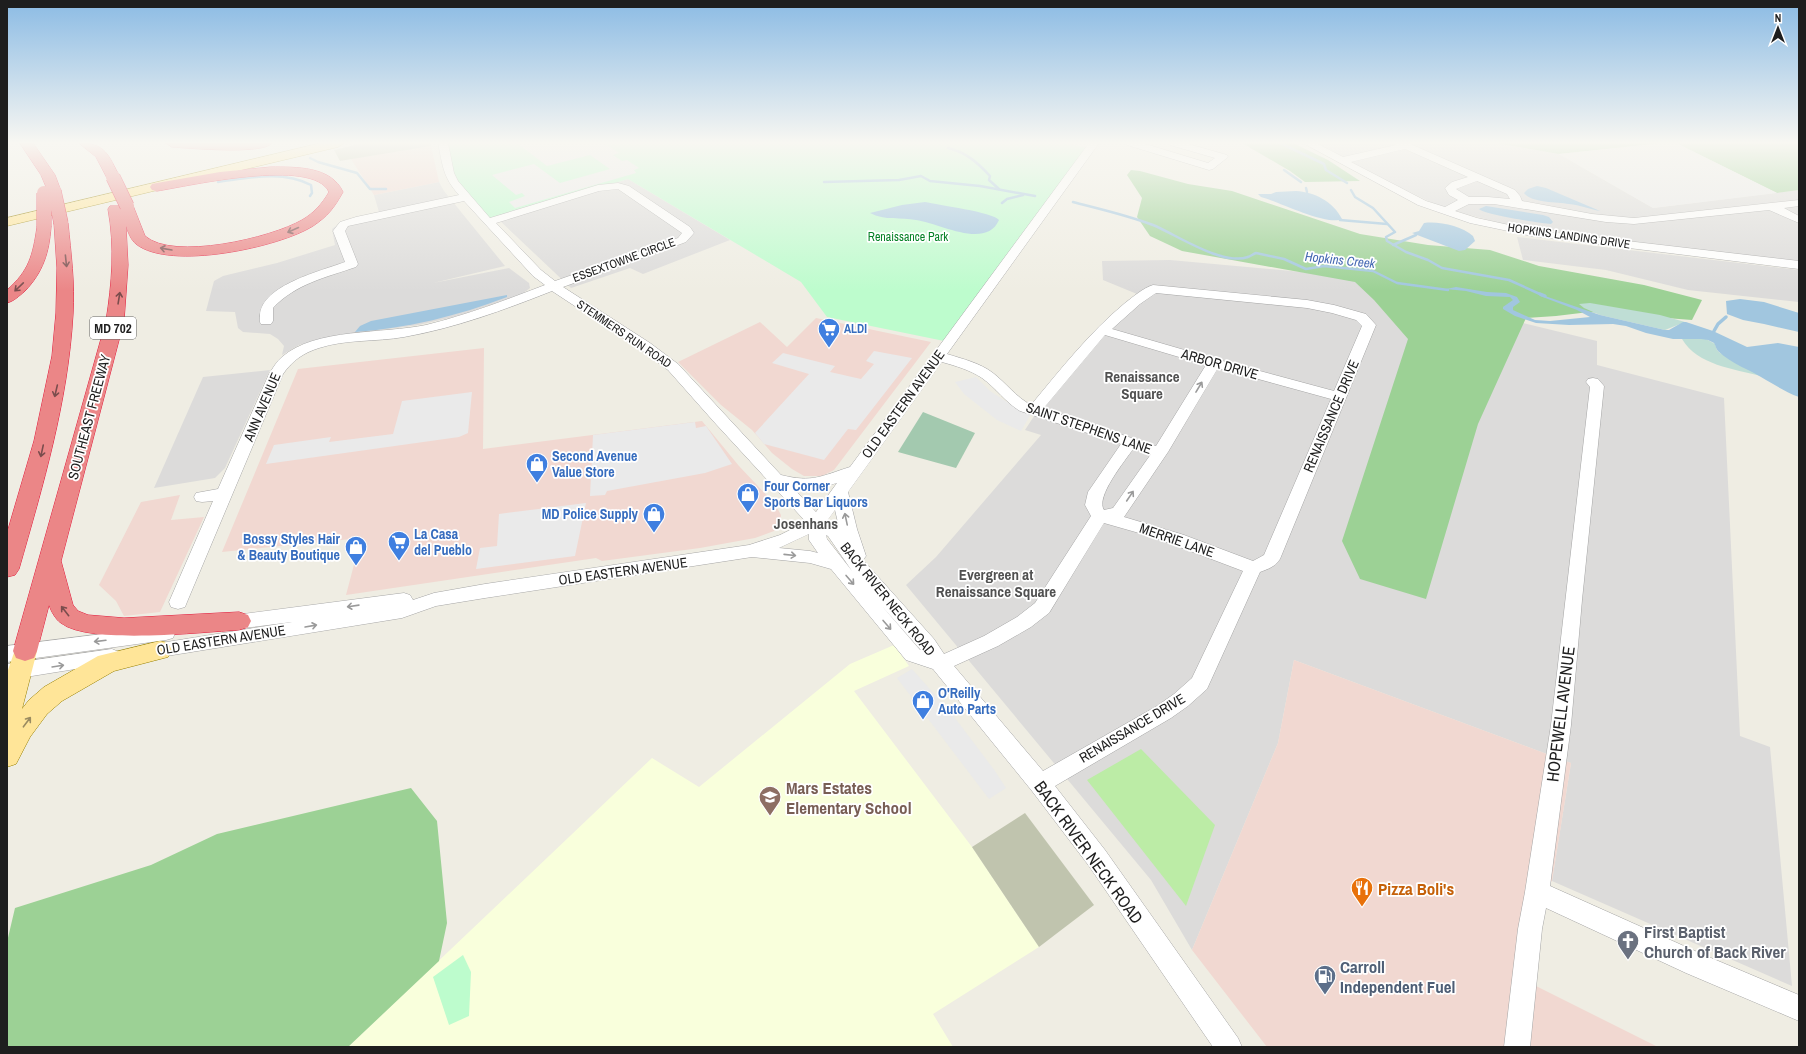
<svg xmlns="http://www.w3.org/2000/svg" width="1806" height="1054" viewBox="0 0 1806 1054" font-family="'Archivo Narrow',sans-serif">
<style>
.residential{fill:#dcdbda}
.commercial{fill:#f1d8d1}
.education{fill:#f9ffdc}
.construction{fill:#c0c4ae}
.grass{fill:#bceca6}
.forest{fill:#9cd195}
.wetland{fill:#bfded5}
.cemetery{fill:#a3c9af}
.park{fill:#bdfccd}
.parking{fill:#eaeaea}
.water{fill:#a1c6df}
.lines{fill:none;stroke-linecap:round;stroke-linejoin:round}
.stream-far1{stroke:#a1c6df;stroke-width:2.5}
.stream{stroke:#a1c6df;stroke-width:3.5}
.minor-casing{stroke:#a5a5a5;stroke-width:1}
.major-casing{stroke:#978000;stroke-width:1}
.highway-casing{stroke:#e21b3c;stroke-width:1}
.minor{fill:#fff;fill-rule:evenodd}
.major{fill:#ffe598;fill-rule:evenodd}
.highway{fill:#eb8687;fill-rule:evenodd}
.highway-bridge-casing{stroke:#e21b3c;stroke-width:15;stroke-linecap:butt}
.highway-bridge{stroke:#eb8687;stroke-width:14}
.oneway{stroke:#7a4d4d}
.oneway2{stroke:#9a9a9a}
.oneway3{stroke:#9a8b61}
.labels{text-anchor:middle;dominant-baseline:central;stroke-width:3.5;stroke-linejoin:round;paint-order:stroke}
.far-street-label{font-size:12px;fill:#1e1e1e;stroke:#fff}
.far-park-label{font-size:12px;fill:#068126;stroke:#fff}
.far-shop-label{font-size:12px;font-weight:bold;fill:#366cbe;stroke:#fff;text-anchor:start}
.far-water-label{font-size:13px;font-style:italic;fill:#4568b2;stroke:#fff}
.shield{fill:#fff;stroke:#626262;stroke-width:1}
.shield-label{font-size:13px;font-weight:bold;fill:#1e1e1e}
.street-label{font-size:14px;fill:#1e1e1e;stroke:#fff}
.shop-label{font-size:14px;font-weight:bold;fill:#366cbe;stroke:#fff;text-anchor:start}
.neighbourhood-label{font-size:15px;font-weight:bold;fill:#515151;stroke:#fff}
.near-street-label{font-size:17px;fill:#1e1e1e;stroke:#fff}
.near-education-label{font-size:17px;font-weight:bold;fill:#785e54;stroke:#fff;text-anchor:start}
.near-food-label{font-size:17px;font-weight:bold;fill:#c56008;stroke:#fff;text-anchor:start}
.near-worship-label{font-size:17px;font-weight:bold;fill:#5b616d;stroke:#fff;text-anchor:start}
.near-service-label{font-size:17px;font-weight:bold;fill:#4e5e75;stroke:#fff;text-anchor:start}
</style>
<rect width="100%" height="100%" fill="#efede3"/>
<g class="residential">
<path d="M1315 143H1495L1559 154 1653 208 1799 190V262L1593 237 1504 224 1443 208 1395 185Z"/>
<path d="M628 179 730 240 643 274 630 268 571 288 498 219Z"/>
<path d="M439 182 444 191 505 266 433 283 509 268 529 283 530 288 522 294 458 316 418 325 330 337 299 345 282 355 284 346 278 339 270 334 243 332 238 328 235 312 206 311 214 281 223 276 277 263 335 245 332 229 341 222 379 212 374 195Z"/>
<path d="M1517 237 1799 270V302L1688 290 1606 270 1523 260Z"/>
<path d="M1170 260 1302 272 1420 292 1419 299 1527 324 1597 341V365L1724 398 1740 736 1770 747 1792 986 1552 881 1571 763 1294 660 1278 743 1192 950 1151 880 906 585 936 557 1041 435 1025 430 1040 407 1103 327 1137 294 1103 280 1102 261Z"/>
<path d="M270 370 225 468 215 478 154 488 203 377Z"/>
</g>
<g class="commercial">
<path d="M431 146 439 182 374 195 351 159Z"/>
<path d="M816 318 931 342 834 470 822 476H804L792 469 772 453 752 430 721 405 678 362 760 322 787 347Z"/>
<path d="M484 348 483 449 702 421 739 466 775 504 781 515 780 525 774 531 755 538 700 548 602 561 596 558 346 595 361 538 222 552 298 369Z"/>
<path d="M180 495 171 520 204 517 160 612 124 616 116 601 99 585 141 502Z"/>
<path d="M1294 660 1571 763 1552 881 1537 892 1524 980 1658 1047H1267L1192 950 1278 743Z"/>
</g>
<path class="education" d="M894 645 909 666 854 691 972 847 1039 947 933 1014 953 1047H348L652 758 699 787 850 664Z"/>
<g class="construction">
<path d="M363 143H431V146L340 161 334 150Z"/>
<path d="M1025 813 1094 905 1039 947 972 847Z"/>
</g>
<path class="grass" d="M1141 749 1215 825 1186 906 1087 780Z"/>
<g class="forest">
<path d="M1242 143H1293L1328 160 1360 181 1305 182 1290 171Z"/>
<path d="M1495 143H1664L1559 154Z"/>
<path d="M1676 143H1799V190L1777 193Z"/>
<path d="M1131 170 1140 171 1188 184 1232 191 1360 234 1428 245 1490 250 1539 266 1644 285 1702 300 1692 320 1589 312 1556 316 1526 318 1478 424 1426 599 1360 579 1342 541 1408 339 1374 300 1355 282 1182 251 1150 236 1137 217 1142 198 1127 175Z"/>
<path d="M411 788 437 821 447 923 439 961 348 1047H7V942L15 908 151 865 217 834Z"/>
</g>
<g class="wetland">
<path d="M1590 303 1660 315 1685 322 1665 330 1600 315 1584 308 1579 304Z"/>
<path d="M1682 339H1706L1715 344 1717 350 1720 353 1761 376C1734 369 1697 365 1682 339Z"/>
</g>
<path class="cemetery" d="M923 412 975 433 956 468 898 452Z"/>
<g class="park">
<path d="M443 143H1066L1090 149 949 342 827 317 801 282 628 179 488 222 459 188Z"/>
<path d="M463 955 471 972 469 1016 449 1025 433 977Z"/>
</g>
<g class="parking">
<path d="M517 143H604L619 153 613 155 622 161 627 160 639 168 634 170 636 173 515 208 509 202 525 196 522 193 516 195 492 175 534 164 560 183 610 169 590 155 547 166Z"/>
<path d="M1664 143H1676L1777 193 1653 208 1559 154Z"/>
<path d="M874 351 912 358 856 430 848 429 824 460 764 444 755 433 809 374 772 363 783 353 835 366 830 372 861 379 874 364 866 361Z"/>
<path d="M976 377 990 391 1010 404 1031 414 1021 431 997 420 964 394 955 382Z"/>
<path d="M472 392 468 433 459 437 266 464 274 445 331 437 329 442 393 434 402 401Z"/>
<path d="M695 422 696 428 706 426 732 464 705 473 607 491 605 495 590 496 593 435Z"/>
<path d="M586 503 575 556 476 569 480 548 497 546 499 514Z"/>
<path d="M912 669 952 714 995 771 1006 788 989 799 897 678Z"/>
</g>
<g class="water">
<path d="M1537 186 1546 188 1600 211C1590 209 1580 205 1569 204 1558 202 1531 203 1524 193L1528 189Z"/>
<path d="M1296 191C1314 192 1333 201 1342 219 1326 226 1280 202 1261 197L1258 194H1271L1276 192Z"/>
<path d="M925 202C938 205 993 212 999 220 986 250 939 223 916 220 901 217 885 221 870 213L902 205Z"/>
<path d="M1486 206 1543 215 1549 217 1553 222 1551 224C1540 223 1485 215 1479 209Z"/>
<path d="M1424 223C1439 221 1462 226 1473 236L1475 241 1465 250 1459 251 1412 233 1419 231Z"/>
<path d="M1456 287 1487 292 1506 293 1517 297 1520 302 1513 307V310L1535 320 1550 321 1590 317 1577 310 1540 296H1545L1600 315 1665 330H1669L1683 322H1686L1713 331 1747 347 1778 343 1799 347V397C1787 393 1777 386 1766 380 1751 370 1731 364 1718 351 1716 349 1716 346 1714 343L1708 340 1701 339H1673L1646 333 1626 326 1613 324 1569 325 1536 323 1515 316 1503 309V307L1513 300 1510 297 1486 296 1466 291 1446 289Z"/>
<path d="M507 295V297C458 316 408 328 355 332L360 326 371 321Z"/>
<path d="M1740 299 1764 302 1799 313V332L1764 324 1743 320 1727 314 1726 301Z"/>
</g>
<g class="lines">
<g class="stream-far1">
<path d="M1280 143 1324 164 1326 170 1347 183"/>
<path d="M948 148C966 152 978 163 990 176L989 180 999 189"/>
<path d="M310 158 318 162 357 173 370 189H386"/>
<path d="M1284 170 1301 182"/>
<path d="M218 182C249 178 282 170 311 185L312 193 310 196"/>
<path d="M824 182 899 180 921 176 930 181 980 186 1035 196"/>
<path d="M1306 188 1307 192"/>
<path d="M1351 190 1355 197 1373 208 1395 232 1386 237 1387 241 1406 252 1428 260 1442 268 1509 280 1542 295"/>
<path d="M1073 202C1100 209 1127 215 1153 225 1177 235 1222 266 1248 257 1251 256 1253 254 1256 253L1284 259 1306 269 1324 266 1373 271 1397 283 1448 290"/>
<path d="M1002 203 1007 199 1023 195"/>
<path d="M1340 220 1387 224"/>
<path d="M1393 245 1416 235"/>
</g>
<g class="stream">
<path d="M1540 294 1545 296"/>
<path d="M1714 331 1718 324 1726 317"/>
</g>
<g class="minor-casing">
<g id="minor">
<path d="M438 143H448L454 173 458 181 490 218 598 185 618 183 629 186 690 227 694 233 686 242 563 287 650 343 678 364 781 475C813 483 821 476 850 467L1089 143H1099L947 354C963 359 980 363 993 373 1006 383 1016 397 1031 405 1061 369 1089 333 1125 303 1133 297 1143 288 1153 285L1307 300 1334 305 1366 314 1376 325 1280 559C1275 567 1268 569 1260 572L1207 689 1188 706 1171 718 1055 786 1105 850 1238 1038 1242 1047H1213L1089 866 1032 791 933 669 906 660 831 569 810 563 752 557 485 598 436 606 402 618 148 659 141 657 138 652 141 647 148 645 292 622 228 630 221 628 219 623 221 618 228 616 404 593 410 595 413 600 434 593 485 584 749 545 780 535 806 522 715 423 668 370 640 349 552 291C504 310 455 328 404 337 376 342 346 339 319 348 303 353 292 361 283 374L187 602 185 607 178 609 171 607 169 602 213 501 202 502 196 501 194 497 196 493 218 489 269 374C273 368 277 361 282 357 315 328 383 334 426 325 467 315 506 300 545 285L533 276 464 201 348 226 345 231 358 264 356 267C327 277 295 284 273 308V321L271 324H261C259 321 260 319 260 315 262 285 321 271 345 262L333 231 340 222 356 217 459 195C443 177 443 167 438 143ZM618 189 682 233 678 238 555 281 541 270 496 223 599 191ZM1156 293 1307 308 1332 313 1356 320 1362 326 1334 391 1219 360 1112 329 1140 304ZM1105 335 1206 365 1156 446 1043 409ZM942 362C956 366 970 370 982 378 996 388 1005 402 1020 411L1121 444 1088 492 1085 505 1091 516 1035 603 1017 617 984 636 944 654 934 639 863 560 866 556 857 529 848 492ZM1218 368 1331 399 1264 555 1253 561 1184 535 1124 517 1168 452ZM1133 449 1151 454 1113 508 1104 510C1095 497 1125 461 1133 449ZM837 483 816 512 793 488 816 489ZM835 510 839 527 827 521ZM1104 523 1153 537 1243 571 1192 678 1174 694 1157 706 1043 771 954 666 998 646 1031 627 1049 613ZM809 534V540L818 553 810 551 779 548ZM826 535 828 536 852 571 827 539ZM881 605 920 649 921 650H920Z"/>
<path d="M1125 143H1142L1208 163 1215 158 1170 145 1168 143H1185L1227 155 1228 157 1213 169 1209 170 1127 145Z"/>
<path d="M1303 143H1316L1343 157 1396 145 1394 143H1408L1515 190 1520 196 1522 201 1592 214 1634 218 1799 200V206L1784 208 1799 216V223L1769 210 1634 224 1606 222 1494 204H1469L1455 211 1477 218 1532 230 1799 261V269L1532 236 1470 223 1418 205ZM1405 149 1468 177 1452 182 1445 188 1449 195 1458 200 1445 207 1426 201 1351 162ZM1477 181 1507 194 1510 199 1488 197H1469L1456 189Z"/>
<path d="M1593 378 1598 379 1604 386 1582 600 1571 725 1550 886 1704 955 1799 995V1021L1686 973 1546 908 1542 929 1530 1047H1504L1518 929 1525 892 1551 725 1590 387 1586 382 1588 379Z"/>
<path d="M166 626 173 628 175 633 173 638 166 640 7 662V646Z"/>
<path d="M112 649 119 652 122 657 119 662 7 680V664Z"/>
</g>
</g>
<g class="major-casing">
<g id="major">
<path d="M321 143H344L338 147 7 226V218Z"/>
<path d="M160 641 168 643 172 650 168 657 114 671 62 701 47 714 30 737 16 764 7 767V731L8 728H7V673L17 644 25 642 33 644 37 651 22 709 29 700 44 687 98 656Z"/>
</g>
</g>
<g class="highway-casing">
<g id="highway">
<path d="M20 143H33L55 175 61 191 59 194H49L41 175Z"/>
<path d="M79 143C106 143 108 155 120 177L118 180H108L96 157Z"/>
<path d="M166 143H272C263 155 188 148 172 147Z"/>
<path d="M271 167C296 167 331 166 343 192 334 208 328 216 313 226 280 247 170 271 136 244 131 240 128 232 126 226L128 265 124 321 61 561 73 605 78 611 88 615 124 618 239 612 248 615 251 621 248 627 239 630C201 632 89 645 61 623 56 620 51 611 49 605L37 651 34 658 25 661 16 658 13 651 106 321C112 283 115 247 108 209L110 206H120L122 203H132L145 236C173 261 271 238 302 220 314 213 322 204 329 192 313 157 189 186 157 191L152 190 150 187 152 184 157 183 220 172Z"/>
<path d="M61 219 66 220 68 223C71 253 75 284 73 314 68 402 43 485 19 569L15 575 7 577V533L34 441 52 356 56 313 57 268 54 223 56 220Z"/>
<path d="M44 223 49 224 51 227C49 253 43 272 25 291 19 296 14 301 7 303V290C29 271 33 255 37 227L39 224Z"/>
</g>
</g>
<use href="#minor" class="minor"/>
<use href="#major" class="major"/>
<use href="#highway" class="highway"/>
<g class="highway-bridge-casing">
<g id="highway-bridge">
<path d="M113 177 127 206"/>
<path d="M54 191 61 223"/>
<path d="M44 193V227"/>
</g>
</g>
<use href="#highway-bridge" class="highway-bridge"/>
</g>
<defs><path id="oneway-shaft" d="M-6 0H5M1.5-3L5.5 0L1.5 3" fill="none" stroke-width="1.6" stroke-linecap="round" stroke-linejoin="round"/></defs>
<g class="oneway">
<use href="#oneway-shaft" transform="translate(293 230) rotate(156)"/>
<use href="#oneway-shaft" transform="translate(166 249) rotate(-170)"/>
<use href="#oneway-shaft" transform="translate(66 261) rotate(84)"/>
<use href="#oneway-shaft" transform="translate(19 287) rotate(136)"/>
<use href="#oneway-shaft" transform="translate(119 298) rotate(-81)"/>
<use href="#oneway-shaft" transform="translate(56 391) rotate(103)"/>
<use href="#oneway-shaft" transform="translate(42 451) rotate(102)"/>
<use href="#oneway-shaft" transform="translate(65 611) rotate(-128)"/>
</g>
<g class="oneway2">
<use href="#oneway-shaft" transform="translate(1199 387) rotate(-59)"/>
<use href="#oneway-shaft" transform="translate(1130 496) rotate(-56)"/>
<use href="#oneway-shaft" transform="translate(846 519) rotate(-102)"/>
<use href="#oneway-shaft" transform="translate(790 555) rotate(6)"/>
<use href="#oneway-shaft" transform="translate(850 580) rotate(49)"/>
<use href="#oneway-shaft" transform="translate(353 606) rotate(172)"/>
<use href="#oneway-shaft" transform="translate(887 625) rotate(49)"/>
<use href="#oneway-shaft" transform="translate(311 626) rotate(-10)"/>
<use href="#oneway-shaft" transform="translate(100 641) rotate(173)"/>
<use href="#oneway-shaft" transform="translate(58 666) rotate(-9)"/>
</g>
<use class="oneway3" href="#oneway-shaft" transform="translate(27 722) rotate(-53)"/>
<linearGradient id="sky" x2="0" y2="1"><stop stop-color="#8bbbe4"/><stop offset="0.49" stop-color="#f8f7f2"/><stop offset="1" stop-color="#f8f7f2" stop-opacity="0"/></linearGradient>
<rect width="1806" height="291" fill="url(#sky)"/>
<defs>
<g id="supermarket-pin" transform="scale(1.15)"><path d="M0 17L-7.5 6A9.5 9.5 0 1 1 7.5 6Z" fill="#3f7fe0" stroke="#fff"/><path d="M-6-5.5h2.5l.6 2H6L4.5 2H-2.5L-4.4-4H-6ZM-1.5 3.2a1.3 1.3 0 1 0 .1 0ZM3 3.2a1.3 1.3 0 1 0 .1 0Z" fill="#fff"/></g>
<g id="shop-pin" transform="scale(1.15)"><path d="M0 17L-7.5 6A9.5 9.5 0 1 1 7.5 6Z" fill="#3f7fe0" stroke="#fff"/><path d="M-5-2.5h2.3a2.7 3.5 0 0 1 5.4 0H5L5.5 6h-11ZM-1.5-2.5h3a1.5 2.3 0 0 0-3 0Z" fill="#fff"/></g>
<g id="school-pin" transform="scale(1.15)"><path d="M0 17L-7.5 6A9.5 9.5 0 1 1 7.5 6Z" fill="#8d6e63" stroke="#fff"/><path d="M0-5L7-2L0 1L-7-2ZM-4 1L0 2.5L4 1V4Q0 6-4 4Z" fill="#fff"/></g>
<g id="restaurant-pin" transform="scale(1.15)"><path d="M0 17L-7.5 6A9.5 9.5 0 1 1 7.5 6Z" fill="#e8710a" stroke="#fff"/><path d="M-5-6h1v4h1v-4h1v4h1v-4h1v5L-1.5 .5V6h-2V.5L-5-1ZM5-6V6H3V1.5H1.5Q1.5-4 5-6Z" fill="#fff"/></g>
<g id="church-pin" transform="scale(1.15)"><path d="M0 17L-7.5 6A9.5 9.5 0 1 1 7.5 6Z" fill="#6b7280" stroke="#fff"/><path d="M-1.2-6h2.4v3.5h3.3v2.4h-3.3V6h-2.4V-.1h-3.3v-2.4h3.3Z" fill="#fff"/></g>
<g id="fuel-pin" transform="scale(1.15)"><path d="M0 17L-7.5 6A9.5 9.5 0 1 1 7.5 6Z" fill="#5c6f8a" stroke="#fff"/><path d="M-5.5-6h7V0h2V4h1.3V-2.5L3-4.5l.8-.8L6-3V5H2.5V1h-1V6h-7ZM-4.2-4.7v3.2H.2V-4.7Z" fill="#fff"/></g>
</defs>
<g fill-rule="evenodd">
<use href="#supermarket-pin" x="829" y="329"/>
<use href="#shop-pin" x="537" y="464"/>
<use href="#shop-pin" x="748" y="494"/>
<use href="#shop-pin" x="654" y="514"/>
<use href="#supermarket-pin" x="399" y="542"/>
<use href="#shop-pin" x="356" y="547"/>
<use href="#shop-pin" x="923" y="701"/>
<use href="#school-pin" x="770" y="797"/>
<use href="#restaurant-pin" x="1362" y="888"/>
<use href="#church-pin" x="1628" y="941"/>
<use href="#fuel-pin" x="1325" y="976"/>
</g>
<g class="labels">
<g class="far-street-label">
<text transform="translate(1569 236) rotate(8)">HOPKINS LANDING DRIVE</text>
<text transform="translate(624 260) rotate(-20)">ESSEXTOWNE CIRCLE</text>
<text transform="translate(624 334) rotate(34)">STEMMERS RUN ROAD</text>
</g>
<g class="far-park-label">
<text x="908" y="237">Renaissance Park</text>
</g>
<g class="far-shop-label">
<text x="844" y="329">ALDI</text>
</g>
<g class="far-water-label">
<text transform="translate(1340 260) rotate(6)">Hopkins Creek</text>
</g>
<rect class="shield" x="90" y="317" width="46" height="22" rx="3"/>
<g class="shield-label">
<text x="113" y="328">MD 702</text>
</g>
<g class="street-label">
<text transform="translate(1220 364) rotate(16)">ARBOR DRIVE</text>
<text transform="translate(903 404) rotate(-54)">OLD EASTERN AVENUE</text>
<text transform="translate(262 407) rotate(-67)">ANN AVENUE</text>
<text transform="translate(1331 416) rotate(-67)">RENAISSANCE DRIVE</text>
<text transform="translate(89 417) rotate(-75)">SOUTHEAST FREEWAY</text>
<text transform="translate(1089 428) rotate(19)">SAINT STEPHENS LANE</text>
<text transform="translate(1177 540) rotate(19)">MERRIE LANE</text>
<text transform="translate(623 571) rotate(-8)">OLD EASTERN AVENUE</text>
<text transform="translate(888 599) rotate(51)">BACK RIVER NECK ROAD</text>
<text transform="translate(221 640) rotate(-9)">OLD EASTERN AVENUE</text>
<text transform="translate(1132 728) rotate(-31)">RENAISSANCE DRIVE</text>
</g>
<g class="shop-label">
<text x="552" y="456">Second Avenue<tspan x="552" dy="16">Value Store</tspan></text>
<text x="764" y="486">Four Corner<tspan x="764" dy="16">Sports Bar Liquors</tspan></text>
<text x="638" y="514" text-anchor="end">MD Police Supply</text>
<text x="414" y="534">La Casa<tspan x="414" dy="16">del Pueblo</tspan></text>
<text x="340" y="539" text-anchor="end">Bossy Styles Hair<tspan x="340" dy="16">&amp; Beauty Boutique</tspan></text>
<text x="938" y="693">O'Reilly<tspan x="938" dy="16">Auto Parts</tspan></text>
</g>
<g class="neighbourhood-label">
<text x="1142" y="376">Renaissance<tspan x="1142" dy="17">Square</tspan></text>
<text x="806" y="523">Josenhans</text>
<text x="996" y="574">Evergreen at<tspan x="996" dy="17">Renaissance Square</tspan></text>
</g>
<g class="near-street-label">
<text transform="translate(1560 714) rotate(-83)">HOPEWELL AVENUE</text>
<text transform="translate(1089 852) rotate(54)">BACK RIVER NECK ROAD</text>
</g>
<g class="near-education-label">
<text x="786" y="787">Mars Estates<tspan x="786" dy="20">Elementary School</tspan></text>
</g>
<g class="near-food-label">
<text x="1378" y="888">Pizza Boli's</text>
</g>
<g class="near-worship-label">
<text x="1644" y="931">First Baptist<tspan x="1644" dy="20">Church of Back River</tspan></text>
</g>
<g class="near-service-label">
<text x="1340" y="966">Carroll<tspan x="1340" dy="20">Independent Fuel</tspan></text>
</g>
</g>
<rect width="1806" height="1054" fill="none" stroke="#1e1e1e" stroke-width="16"/>
<g transform="translate(1778 28)" stroke="#ffffff" stroke-width="3" paint-order="stroke">
<path d="M0-3L7 15L0 10L-7 15Z" fill="#1e1e1e"/>
<text y="-6" font-size="11" font-weight="bold" text-anchor="middle" fill="#1e1e1e">N</text>
</g>
</svg>
